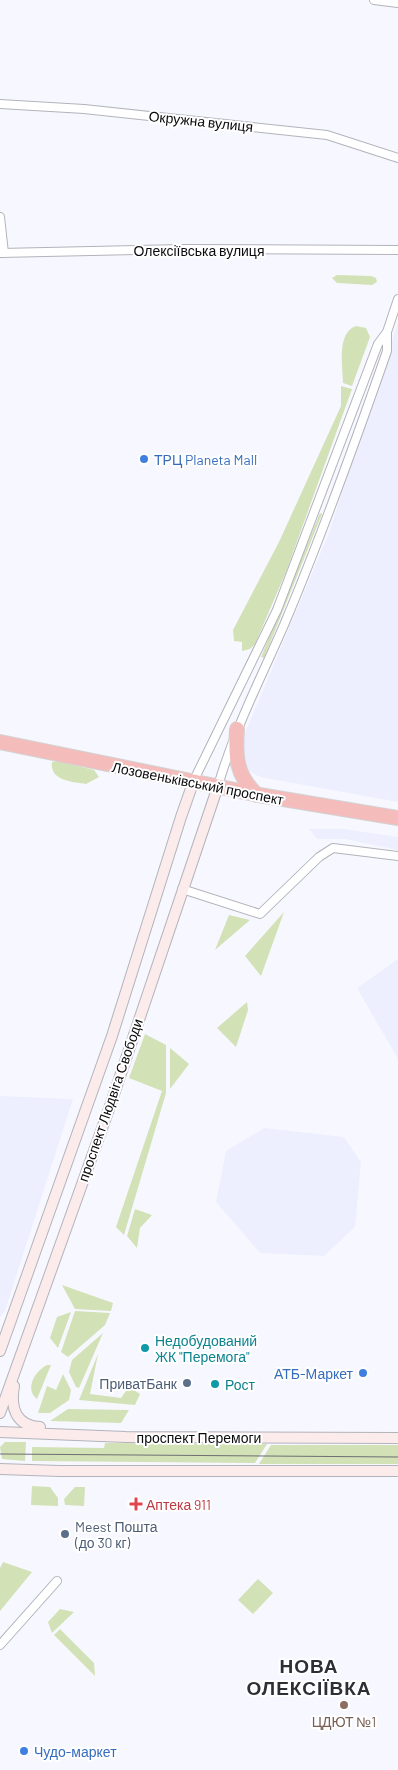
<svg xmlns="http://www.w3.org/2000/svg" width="398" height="1770" viewBox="0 0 398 1770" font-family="Barlow,sans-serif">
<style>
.built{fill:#edefff}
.green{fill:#d2e1b6}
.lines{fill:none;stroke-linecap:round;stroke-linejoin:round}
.street-casing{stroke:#b2b3bb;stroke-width:10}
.secondary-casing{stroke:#b2b3bb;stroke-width:12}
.highway-casing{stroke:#d3d3d4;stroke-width:16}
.street{stroke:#fff;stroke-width:8}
.secondary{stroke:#fcebeb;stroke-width:10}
.highway{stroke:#f4bcbb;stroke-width:14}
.tram{stroke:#6e6e73;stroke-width:1}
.shop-dot{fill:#3f7fe0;stroke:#fff;stroke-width:2}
.culture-dot{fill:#0f9aa8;stroke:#fff;stroke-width:2}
.service-dot{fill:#5c6f8a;stroke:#fff;stroke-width:2}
.health-dot{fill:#e0444e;stroke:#fff;stroke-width:2}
.education-dot{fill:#8d6e63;stroke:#fff;stroke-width:2}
.labels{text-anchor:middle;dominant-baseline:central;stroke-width:4;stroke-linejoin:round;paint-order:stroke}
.street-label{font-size:14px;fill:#0b0b0e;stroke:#fff}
.shop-label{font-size:14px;fill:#366cbe;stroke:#fff;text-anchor:start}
.culture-label{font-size:14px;fill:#0d838f;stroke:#fff;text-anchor:start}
.service-label{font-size:14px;fill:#4e5e75;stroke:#fff;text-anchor:end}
.health-label{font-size:14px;fill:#be3a42;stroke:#fff;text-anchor:start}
.education-label{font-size:14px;fill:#785e54;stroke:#fff}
.district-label{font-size:19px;font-weight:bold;letter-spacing:1px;fill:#2e2f35;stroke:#fff}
</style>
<rect width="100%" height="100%" fill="#f7f8ff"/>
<g class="built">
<path d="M398 322V802L260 777 251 772 243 764 242 740 328 535Z"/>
<path d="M309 829H344L398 837V850L345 839H317Z"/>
<path d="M398 959V1059L357 988Z"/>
<path d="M0 1096 73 1099 5 1311 0 1317Z"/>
<path d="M264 1128 344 1137 361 1162 355 1227 324 1256 260 1253 216 1202 226 1151Z"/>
</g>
<g class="green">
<path d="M337 275 371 276 376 278 377 282 372 285 337 283 332 278Z"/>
<path d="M356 326 366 328 370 337 352 386 343 383C343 366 336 333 356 326Z"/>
<path d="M341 386 352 389 286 572 255 644 250 649 242 651V642L234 641 233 630 279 542 341 406Z"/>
<path d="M320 513 322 514 264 658 261 657Z"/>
<path d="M58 761 94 770 99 777 86 784C73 782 49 781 52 762Z"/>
<path d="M284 912 261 976 245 956Z"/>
<path d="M229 915 250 920 215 950Z"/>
<path d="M247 1002 248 1010 236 1047 217 1028Z"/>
<path d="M145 1034 166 1045V1093L124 1235 116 1227 162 1091 129 1078Z"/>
<path d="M170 1048 189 1064 170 1089Z"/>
<path d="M135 1209 152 1215 140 1228 137 1248 127 1236Z"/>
<path d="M62 1285 113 1303 111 1311 75 1309Z"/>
<path d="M75 1311 110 1313 105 1325 68 1357 61 1352Z"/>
<path d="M71 1312 58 1348 50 1338 57 1317Z"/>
<path d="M103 1333 79 1388 76 1387 69 1372 72 1360Z"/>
<path d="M98 1354 90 1394 121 1398 129 1387 140 1394 135 1405 79 1400Z"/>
<path d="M47 1365H51L37 1399C24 1389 35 1371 47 1365Z"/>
<path d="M63 1374 71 1390 69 1400 50 1413H38L47 1386 56 1390Z"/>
<path d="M68 1409 129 1410 121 1423 50 1421Z"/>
<path d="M5 1442H26L25 1461 2 1459 0 1447Z"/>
<path d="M105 1443 267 1444 255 1463 32 1461V1447L104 1448Z"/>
<path d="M271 1445H398V1464H259Z"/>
<path d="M32 1486 50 1487 58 1498V1506L31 1505Z"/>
<path d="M75 1487H85L84 1506 65 1505 64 1499Z"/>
<path d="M3 1562 32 1572 0 1611V1568Z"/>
<path d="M258 1579 273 1593 253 1614 238 1600Z"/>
<path d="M60 1609 74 1612 52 1633 48 1622Z"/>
<path d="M60 1629 94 1663 95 1676 54 1635Z"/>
</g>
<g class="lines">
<g class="street-casing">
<g id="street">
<path d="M374 0 398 3"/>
<path d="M0 104 84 109 327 135 398 158"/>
<path d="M0 217 4 253"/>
<path d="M0 253 182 249 398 250"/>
<path d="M194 780 277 610 378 344 387 332 398 299"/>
<path d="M218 786C234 730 261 678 284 625 322 535 355 443 387 351V333"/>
<path d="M182 889 260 914 319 857 333 848 398 856"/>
<path d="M0 1645 57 1581"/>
</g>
</g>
<g class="secondary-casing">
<g id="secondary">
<path d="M0 1351 112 1036 181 817 194 780"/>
<path d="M14 1386C10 1408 16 1426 40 1427"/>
<path d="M0 1413 109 1109 218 786"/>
<path d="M0 1432 126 1437 398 1438"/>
<path d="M0 1469 60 1471H398"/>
</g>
</g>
<g class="highway-casing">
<g id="highway">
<path d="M237 729C235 757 236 775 257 795"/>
<path d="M0 742 259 795 398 818"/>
</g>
</g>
<use href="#street" class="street"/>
<use href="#secondary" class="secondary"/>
<use href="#highway" class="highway"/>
<path class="tram" d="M0 1454 398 1457"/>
</g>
<g class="shop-dot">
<circle cx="144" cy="459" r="5"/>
<circle cx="363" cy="1373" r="5"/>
<circle cx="24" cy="1751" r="5"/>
</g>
<g class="culture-dot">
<circle cx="145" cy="1348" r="5"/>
<circle cx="215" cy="1384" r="5"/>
</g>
<g class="service-dot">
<circle cx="187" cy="1383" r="5"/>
<circle cx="65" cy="1534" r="5"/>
</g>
<path class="health-dot" d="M133.5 1496.5h5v5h5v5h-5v5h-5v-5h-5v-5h5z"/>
<circle class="education-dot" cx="344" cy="1705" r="5"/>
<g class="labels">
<g class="street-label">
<text transform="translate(201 121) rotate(6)">Окружна вулиця</text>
<text x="199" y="250">Олексіївська вулиця</text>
<text transform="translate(198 783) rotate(11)">Лозовеньківський проспект</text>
<text transform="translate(110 1100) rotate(-71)">проспект Людвіга Свободи</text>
<text x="199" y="1437">проспект Перемоги</text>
</g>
<g class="shop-label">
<text x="154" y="459">ТРЦ Planeta Mall</text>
<text x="353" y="1373" text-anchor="end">АТБ-Маркет</text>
<text x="34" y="1751">Чудо-маркет</text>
</g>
<g class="culture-label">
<text x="155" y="1340">Недобудований<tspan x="155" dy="16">ЖК "Перемога"</tspan></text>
<text x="225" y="1384">Рост</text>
</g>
<g class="service-label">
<text x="177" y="1383">ПриватБанк</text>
<text x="75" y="1526" text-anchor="start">Meest Пошта<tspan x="75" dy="16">(до 30 кг)</tspan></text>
</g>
<g class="health-label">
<text x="146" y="1504">Аптека 911</text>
</g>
<g class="education-label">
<text x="344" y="1721">ЦДЮТ №1</text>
</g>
<g class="district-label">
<text x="309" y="1665">НОВА<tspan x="309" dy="22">ОЛЕКСІЇВКА</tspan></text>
</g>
</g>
</svg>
